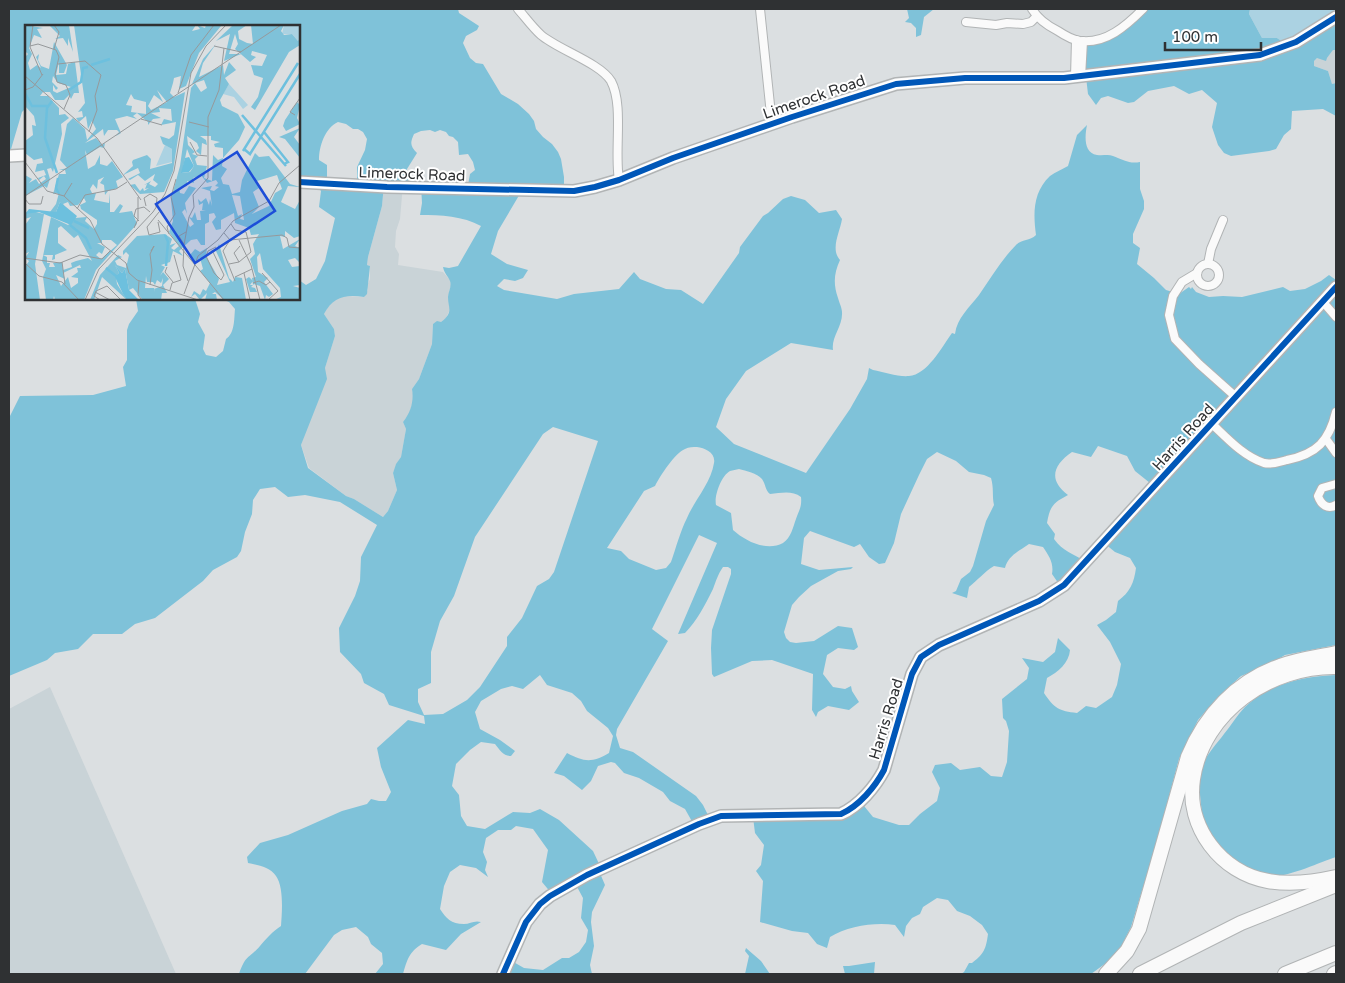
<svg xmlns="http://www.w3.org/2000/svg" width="1345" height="983" viewBox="0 0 1345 983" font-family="'Varela Round',sans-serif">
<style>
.built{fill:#c9d3d7}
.green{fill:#abd2e2}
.forest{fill:#7fc2d9;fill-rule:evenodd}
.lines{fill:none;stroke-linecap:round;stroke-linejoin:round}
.street-casing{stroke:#b1b4b5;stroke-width:10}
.secondary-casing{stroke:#b1b4b5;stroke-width:14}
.highway-casing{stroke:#b1b4b5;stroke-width:16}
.street{stroke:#fafafa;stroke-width:8}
.secondary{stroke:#fafafa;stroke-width:11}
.highway{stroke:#fafafa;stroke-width:14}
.cycleway-casing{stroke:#fff;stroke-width:9}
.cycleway{stroke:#0057b8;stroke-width:6}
.labels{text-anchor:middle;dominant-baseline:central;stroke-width:4;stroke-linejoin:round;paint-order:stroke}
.street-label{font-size:15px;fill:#2f3133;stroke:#fff}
.inset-river{fill:none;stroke:#6dc0de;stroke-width:2.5}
.inset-road{fill:none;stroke:#96999b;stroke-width:1}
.view{fill:#1d4ed8;fill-opacity:0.15;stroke:#1d4ed8;stroke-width:2.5}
.inset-edge{fill:none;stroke:#2f3133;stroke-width:2.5}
</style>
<rect width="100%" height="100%" fill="#dbdfe1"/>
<g class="built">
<path d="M1333 50H1336V83L1332 84 1328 71 1314 66V61L1317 58H1327Z"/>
<path d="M384 184H403L400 219 396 231 395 247 399 254 398 265 443 272 450 280 451 285 448 296 451 307 446 318 441 322 433 324 432 344 419 379 412 389 414 398 409 414 403 422 406 429 401 457 396 465 393 473 397 490 388 511 383 517 354 499 346 496 309 468 301 445 325 373V368L335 336 334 329 324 314 328 307 336 299 345 296 364 297 368 290 367 286 370 279V266L367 265 368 257 382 206Z"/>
<path d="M50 687 176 974H9V709Z"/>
</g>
<path class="green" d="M1250 9H1336V18L1283 42 1277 38H1262L1249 14Z"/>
<g class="forest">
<path d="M9 9H458L459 13 479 26 477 30 466 36 463 43 470 58 476 63 483 64 501 94 518 104 529 114 534 121 536 129 543 137 552 144 558 152 561 159 564 177V187H524L498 231 491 254 507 264 528 270 523 278 515 281 504 279 497 286 504 290 557 299 574 294 619 289 634 272 640 279 666 289 681 290 703 304 739 253 740 247 763 216 768 213 783 199 791 196 805 200 819 213 836 210 842 219C840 232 830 249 840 260 834 273 833 284 838 298 839 302 842 308 842 312 843 326 831 337 833 350L791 343 746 371 726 399 716 427 734 444 806 473 850 409 867 379 869 368 873 370C884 372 898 377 909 376 927 375 942 347 952 333L955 334C957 318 969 308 979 295 991 278 1001 260 1016 245 1022 239 1030 241 1036 235 1033 213 1033 192 1050 176 1055 172 1063 169 1068 166L1077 135 1087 125C1085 135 1083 153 1097 155 1103 156 1108 154 1113 156 1124 160 1129 164 1140 162V189L1144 201V209L1133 234V243L1140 248 1137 264 1154 278 1166 290 1179 294 1189 287 1191 289 1192 287 1196 292 1209 297 1223 296 1242 297 1283 287 1290 291 1305 289 1321 281 1329 275 1336 280V645L1285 655 1266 666 1241 676 1218 697 1198 720 1179 759 1157 841 1131 927 1117 955 1091 974H961L964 972 969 963H972C984 954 986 949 988 934L982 925 970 916 957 911 948 900 937 898 923 907 920 914 912 918 906 926 904 937 895 925C875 922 848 926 830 937L827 948 817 944 808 933 792 931 760 922 763 881 756 871 761 865 764 845 755 833 753 817 835 815 860 801 873 817 899 825H909L920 814 937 801 940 788 932 772 935 765 951 763 960 770 980 767 991 776 1002 777 1007 762 1009 731 1006 721 1003 718 1002 699 1027 679 1029 668 1022 658 1043 662 1055 652 1058 638 1070 650C1069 663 1058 672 1047 678L1044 693C1054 708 1059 711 1077 713L1086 706 1096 708 1112 697 1117 685 1121 664 1110 642 1097 625 1106 620 1116 612 1118 601C1130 592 1134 583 1136 568L1130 558 1115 552 1104 543 1155 487 1135 471 1127 456 1098 446 1091 457 1072 452C1053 465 1048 480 1068 495 1053 503 1050 506 1047 523L1055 534 1054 539C1063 552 1073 553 1086 562L1061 587 1052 574C1054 563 1049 556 1043 547L1029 544C1019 551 1008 556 1005 568L994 566C984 572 978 580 969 587L967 598 952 593 956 591 961 579 970 572 973 566 986 521 994 505C992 496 994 488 991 478L984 475 969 472 956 461 937 452 927 459 919 475 901 514 894 543 885 563 879 564 869 557 860 544 854 547 810 531 804 538 801 564 819 570 853 567 851 569 838 571 811 586 799 597 792 605 784 632 786 638 790 642 796 643 814 641 838 626 852 628 858 647 854 650 838 648 827 655 823 674 833 687 845 689 851 686 852 691 859 702 849 710 828 706 818 712 816 717 812 710 813 674 772 660 752 661 714 677 712 674 711 648 712 630 731 574V569L728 567H723C718 574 716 581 713 589 705 605 697 621 685 633L678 634 717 543 699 535 652 629 668 641 617 729 616 735 620 748 633 752 696 796 703 805 710 819 694 825 685 809 670 801 663 792 639 778 624 773 615 763 611 762 598 766 591 781 582 790 564 776 554 773 567 753C584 762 592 763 609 753L613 736 608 728 587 711 581 701 572 693 547 685 540 675 523 689 512 686 501 689 481 701 475 712 480 729 500 740 515 751 511 756C503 756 500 750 495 744L481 742 470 750 456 764 452 786 459 795 461 816 467 826 485 829 513 812 530 813 540 809 559 820 593 851 601 868 599 871 605 885 592 912 591 922 594 946 590 965 592 974H502L510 960 524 968 543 970 562 958H569L579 952 586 942 588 930 581 918 583 898 575 883 552 894 542 882 548 850 533 829 516 826 511 830H498L486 838 483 852 487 862 485 870 488 877 476 868 460 865 450 872 444 886 440 909C446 918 451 924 464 924 470 924 474 920 481 922L461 934 446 950 422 944C409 952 407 960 403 974H375L383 964 382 953 371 944 368 937 356 927 342 930 334 935 305 974H239C246 954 249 959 260 946 267 938 272 932 281 926 282 913 284 887 276 876 270 867 257 865 248 863L247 857 260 843 288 835 342 811 367 804 371 799 379 801H386L391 792 381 767 377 748 408 720 425 724 424 716 389 705 384 694 364 683 361 674 340 652 339 628 355 596 360 581 361 557 377 525 340 502 305 495 288 497 275 487 260 489 253 500 252 514 245 532 241 551 237 557 213 570 203 581 155 618 135 624 122 634H93L78 649 55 653 47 660 9 676V418L20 396 93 395 126 386 123 367 127 360V330L129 324 138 311 136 299H195L200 314 198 322 205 335 203 349 206 355 216 357 223 351 226 339C235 333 234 319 235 309L229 302 224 300 225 299H299V280L306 285 316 279 325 261 335 218 319 207 321 191 314 181 299 186V26H26V108L22 112 9 156ZM338 122 346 124 353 129H358L363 132 367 139 365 150 357 167V182L327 180V165L319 160C319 146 325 128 338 122ZM430 130 435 132 440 130 446 132 449 136 453 137 458 142 459 155 468 154 473 162 475 170 470 174 468 185H421L422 203 420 215C441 215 463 216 481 226L458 266 449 268 443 267C444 273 448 276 450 281 452 287 448 292 448 297 448 308 454 312 441 322L437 321 433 324 432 344 419 379 412 389C414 401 411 412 403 422L406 429 401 457 396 464 393 473 397 490 388 511 383 517 354 499 346 496 308 468 301 445 327 379 325 368 335 336 334 329 324 314C333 297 345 294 364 297L367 294 370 266 367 265 368 257 382 206 384 184 408 183 407 169 417 153C410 146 410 143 414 134L421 131ZM553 427 598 441 554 572 549 579 537 586 522 618 507 637V646L480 687 467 700 443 714 424 715 418 702V689L431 683V652L440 621 454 596 475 537 543 434ZM697 447C705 448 716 453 714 463 711 483 694 501 687 518 680 532 676 548 671 562L666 568 656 570 629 559 621 551 607 548 644 491 655 486C660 476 675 453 685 449 689 447 693 447 697 447ZM739 469C746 471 757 473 762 479 766 485 765 490 770 494 781 493 792 490 801 497 802 507 799 510 796 519 793 527 791 538 783 543 767 552 745 541 733 530L731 513 716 505C714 496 721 476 730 471 733 470 736 470 739 469Z"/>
<path d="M907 9H934L924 17 921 35 916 37V28L911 23 905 22 909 18Z"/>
<path d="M1143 9H1250L1249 14 1262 38H1277L1283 42 1336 18V50H1333L1327 58 1326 61 1317 58 1314 61V66L1328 71 1332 84 1336 83V116L1323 109 1292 111 1291 129 1284 135 1276 149 1269 151 1231 156 1224 153 1218 145 1212 127 1217 103 1202 90 1189 94 1174 86 1148 91 1134 102 1128 103 1108 96 1101 98 1096 105 1088 94 1086 77 1075 42 1107 38Z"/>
<path d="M1336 675V857C1321 862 1290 876 1275 876 1244 876 1211 847 1203 817 1201 810 1201 802 1200 795 1200 788 1198 779 1200 772 1204 757 1215 746 1224 734 1231 726 1237 715 1245 707 1268 684 1305 676 1336 675Z"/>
<path d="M746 948 761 961 770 974H745L749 956 745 951Z"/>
<path d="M875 962 874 974H845L843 966H849Z"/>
</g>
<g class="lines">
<g class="street-casing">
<g id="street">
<path d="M518 9C525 17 533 28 541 35 557 49 600 63 611 81 624 105 614 151 619 180"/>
<path d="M760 9 772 124"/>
<path d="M1032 9C1038 19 1048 26 1058 31 1064 35 1073 40 1080 41 1106 44 1126 26 1143 9"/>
<path d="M966 22 996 25 1007 23 1023 24 1031 22 1037 16"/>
<path d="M1075 77 1076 40"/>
<path d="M1081 77 1083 41"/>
<circle cx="1208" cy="275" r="11"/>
<path d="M1208 264 1211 249 1223 220"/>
<path d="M1197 273 1182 282 1173 296 1169 315 1175 339 1199 364 1236 397"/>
<path d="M1323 302 1336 317"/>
<path d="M1211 423C1227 438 1243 456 1264 463 1272 465 1280 462 1287 460 1317 454 1329 441 1336 412"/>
<path d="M1326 439 1336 453"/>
<path d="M1336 484 1322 488 1318 496C1321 505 1328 510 1336 505"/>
</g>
</g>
<g class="secondary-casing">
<g id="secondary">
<path d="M9 156 26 155"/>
<path d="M299 182 387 187 574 191 595 187 619 180 673 158 792 117 896 84 965 78H1064L1260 55 1296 42 1336 17"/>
<path d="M503 974 526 922 540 904 550 896 587 875 699 824 721 816 841 814C859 806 875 787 884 770L912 674 921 657 939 645 1039 601 1064 585 1336 287"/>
</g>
</g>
<g class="highway-casing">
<g id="highway">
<path d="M1336 667C1271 666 1203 711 1193 779 1186 827 1221 873 1268 881 1291 885 1314 882 1336 877"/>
<path d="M1106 974 1127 951 1139 929 1188 757C1205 715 1237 681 1280 666 1298 659 1318 657 1336 653"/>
<path d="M1140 974 1241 923 1336 885"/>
<path d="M1285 974 1336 953"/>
<path d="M1334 974 1336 973"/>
</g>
</g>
<use href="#street" class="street"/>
<use href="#secondary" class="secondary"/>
<use href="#highway" class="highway"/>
<g class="cycleway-casing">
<g id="cycleway">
<path d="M299 182 387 187 574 191 595 187 619 180 673 158 792 117 896 84 965 78H1064L1260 55 1296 42 1336 17"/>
<path d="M503 974 526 922 540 904 550 896 587 875 699 824 721 816 841 814C859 806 875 787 884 770L912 674 921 657 939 645 1039 601 1064 585 1336 287"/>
</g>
</g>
<use href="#cycleway" class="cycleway"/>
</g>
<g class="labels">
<g class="street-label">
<text transform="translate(814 97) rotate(-19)">Limerock Road</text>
<text transform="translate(412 174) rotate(2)">Limerock Road</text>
<text transform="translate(1183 437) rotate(-48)">Harris Road</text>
<text transform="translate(886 719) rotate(-73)">Harris Road</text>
</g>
</g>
<g transform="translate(25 25)">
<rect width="275" height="275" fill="#dbdfe1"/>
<path d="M259 0H275L274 17 267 9H257ZM204 59 223 80 218 84 209 72 198 69ZM140 120 147 124V137L131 141Z" fill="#abd2e2"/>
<path d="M0 0 18 3 12 4 17 13 9 10 4 23 7 29 3 38 5 45 12 40 16 43 11 32 14 29 13 35 16 41 24 44 29 17 42 40 39 48H34V37L31 50 41 49 43 39 50 37 54 68H49L46 74 44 70 39 75H30L25 67H18L15 71H23L34 83V90L40 89 44 93 36 99 37 109 28 147 26 143 22 144 25 154 22 163 19 161 0 171V150L7 154 4 158 11 154 14 159 21 154 19 151 14 155 13 153 21 150 19 145 10 147 12 139 18 138 17 133 9 135 0 128V116L8 110 7 100 11 101 9 91 0 81V32L3 29 0 26ZM28 51 33 58 46 62 32 68 28 66V60L31 65 33 63 27 57ZM24 0H44L48 27 43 13V21L38 13 30 14 35 11ZM49 0H171L167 6 175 4 172 0 180 3 181 0 196 1 174 28 161 61 154 64 156 51 149 53 148 58 145 68 149 72 160 67 148 146 139 167 115 169 105 160 110 159 115 166 118 163 119 166 124 163 120 164 122 159 119 160 126 156 124 159 130 162 133 159 128 155 130 149 120 156 113 150 105 155 103 154 115 148 113 143 98 150 108 141 107 137 108 135 122 130 126 134 125 144 147 138V124L138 119 135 111 144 114 149 110 151 97 136 100 139 94 147 96 146 84 134 83 135 87 126 88 136 93 128 94 123 100V110V97L112 88 108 91 112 94 102 91 90 94 96 108 91 111 94 107 92 105H83L79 111 78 104 60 118 71 113 77 120 80 118 79 123 75 122 62 130 60 125 63 144 70 140 75 130V139L82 141 87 136 98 152 91 156 93 163 83 166 80 170 79 160 75 158 79 152 73 155 72 164 68 159 65 164 67 168H71L69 175 84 178 85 168V187H89L95 179 98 181 94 188 107 186 112 199 71 245 59 275H30L29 271 28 275H21L18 252 21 244 17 236 26 192 43 200 50 193 62 192 60 196 69 204 72 199V195L56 184 55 180 61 177 59 173 53 180 45 181 43 177 38 179 42 185 35 177 31 187H25L31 179 34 168 28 169 34 149H41L40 145H34L42 143 35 135 42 99 48 93 60 104 62 115 71 104 67 96 63 104 61 91 54 97 51 93 58 92 57 86 53 87 60 78ZM132 65 142 77 126 85 123 81 129 70 138 77ZM106 69 109 74 121 77V89L106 87 107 81 101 80ZM36 201 49 213 53 210 67 236 63 233 51 236 46 238 47 242 38 245 37 237 28 238 30 242H24L25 238H22V232L18 230H28L27 235 30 234V230L42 225 33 218V203ZM77 215H86L92 220 76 234 71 230 74 227 77 229 80 222 72 218H77ZM55 240 56 243H52L53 247 46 252 53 253V258L46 263 43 252 36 261 31 250 40 254 38 248ZM208 0H222L213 6 214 14 222 18 228 19 226 0H259L256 6 259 10 267 9 273 16 275 13V20L264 27 230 85 226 82 233 72 238 53 229 50 226 40 237 41 242 30 227 26 226 30 231 32 225 37 210 24 213 19 210 9 204 29H216L199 36 205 9 191 16ZM191 19 178 38 174 52 198 40 199 50 204 37 211 45 200 53 204 59 195 75 197 81 213 89 220 102 214 115 198 133 197 141 202 144 196 153 198 159 204 160 207 169 215 167 217 155 230 128 234 132 244 131 265 159 275 162 263 161 256 177 270 184 275 175V211L269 213 260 206V212L255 211 258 224 275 214 270 221 275 223V238L270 233 263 235 267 242 275 241V260L268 261 275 263V275H249L256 272 255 263 238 244 235 228 232 232 233 247 243 253 239 257 248 269 244 272 241 270 240 275 235 261 229 259 226 262 230 263 232 267H225L221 254 224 252 228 256 225 260H228L227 253 231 252 225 234 230 229 228 219 234 209 226 210 224 203 210 198 209 188 196 195V204L191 205 187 197 191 192 189 188 184 189V197L180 199V220H176L172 214 166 215 154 226 158 231 148 226 145 237 136 240 140 242 135 251 138 247 144 254 138 260 142 268H137L136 275 117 274 108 263 104 265 100 244 97 248 90 240 94 248 91 252 92 259 102 275 77 252 69 275H65L75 250 93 230 97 232 90 236 92 240 101 243 104 230 101 227 98 230V226L112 211 140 209 147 214 145 220 151 218 146 223 149 225 154 221 144 207 148 196 146 174 155 141 166 63 170 58 176 67 182 63 179 55 167 59 178 34ZM162 111 172 118 174 123 171 126 176 130 177 118 182 120 181 115 175 111H186V115L195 117 189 119 190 122 198 123V133L193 135 188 130 187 156 179 153 182 141 172 140 170 134 173 131 167 129 170 127 163 120ZM162 124 169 141 165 147 157 148ZM176 150 182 158 191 155 193 158 190 161 194 162 189 166 185 165 187 161 176 163 185 166 187 181 185 174 184 180 181 173 176 177 173 174 174 180 178 178 177 185H181L175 186 176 195H172L170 187 167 193 164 192 169 199 165 202 157 187 160 184 162 189 160 178 171 163 164 161 159 169 155 168 154 163 162 161V156L169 158 168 153ZM252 150 257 164 250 168 244 181 227 189 234 182 228 167 234 163 232 156ZM207 170 215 171 219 195 215 194 217 189 213 191ZM121 251 122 257H128L130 260 132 255 136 258 138 253 137 261 129 264 130 267 129 263H120ZM272 77 275 80 272 93 275 99 261 106 258 101 260 95ZM275 103 269 112 275 120V133L260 114 254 112ZM7 186 19 189 10 239 15 275H0V242L4 236 0 233 4 227 0 229V200L6 192 0 194V189ZM194 219 204 253 208 257 210 252 217 253 221 275H199L190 267 187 269H191L192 275H180L182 268 175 275 170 269 166 272 169 266 175 270 178 264 181 266 185 258 175 246 178 244 175 233 169 239 165 230 170 224 175 227 182 223 181 231 194 254 192 260 205 257 191 226Z" fill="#7fc2d9" fill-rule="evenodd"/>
<path d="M164 132 169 141 164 147 156 148 160 133ZM35 177 52 191 46 200 14 187 0 189 4 184 31 187ZM90 240 97 248 100 244 104 265 114 275H102L98 269 90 252 94 248Z" fill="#6dc0de"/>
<path class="inset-river" d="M66 40 85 34M44 65 56 57 58 43 63 42M0 68 7 81H23M27 76 22 83 20 113 32 148M217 90 261 141M239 107 263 137 259 139M219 124 225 129 275 49M218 126 273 38M33 153 31 163 34 169M49 196 64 203M45 200 61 213 66 224M140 210 143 217 141 241M81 243 96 255"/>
<path class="inset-road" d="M8 0 5 22 17 50M29 0 34 7 29 24M5 21 13 19 31 25 34 32 30 49M189 21 216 27M33 39 60 36 76 50 70 71 72 85 64 107M30 49 32 57 41 60 45 70 39 84M0 51 72 113 116 175M0 65 8 62 18 49M153 68 166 30 189 0M270 90 265 87 275 73M116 94 137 100M164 97 184 102M165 117 172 130 182 131M0 137 22 166 39 171 65 195 77 219 101 238 104 248 112 255 173 275M0 171 256 0M39 171 47 158M0 174 4 179H16L18 171M121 181 119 173 125 169 132 173 131 182M52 184 60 170 91 164 102 157M133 195 199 275M114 196 109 191 111 184 119 182 125 187M133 197 135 207 124 210 122 202 134 187M109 203 113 194V172M199 208 205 215 257 210 262 213 264 222 275 223M144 209 142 202 150 189 146 172 151 154M205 215 198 226 210 256M214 215 226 240 235 275M159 219 154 211 161 207M187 225 199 250 196 255 189 248 181 231 183 226 191 222M0 233 35 238 55 230 77 234 85 226M37 237 40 259M214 237 209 228 215 221M0 238 14 251 37 257 54 275M204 239 214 237 226 227 221 207 210 205 206 199M142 242 140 247 148 257M219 248 225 275M237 248 253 266 243 275M210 252 227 244M114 256 113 270 117 275M163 256 158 241 159 220 164 192 169 182 168 170 183 153V92L194 65 199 23M228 258 234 256 241 260 245 257M125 260 127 245 125 229 129 221 126 226M145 265 147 258 156 255 149 230M70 267 85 275M159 269 173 231 193 215 208 196 244 176 254 158 275 140M60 275 74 244 128 187 140 169 149 146 166 48 181 21 201 0M75 275 69 271 71 266 82 261 96 275"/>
<path class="view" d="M212 127 250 186 170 238 131 179Z"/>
<rect width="275" height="275" class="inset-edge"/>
</g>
<rect width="1345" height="983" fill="none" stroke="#2f3133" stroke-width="20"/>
<path d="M1165 42v8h96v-8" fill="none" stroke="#2f3133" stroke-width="2.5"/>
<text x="1172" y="42" font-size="15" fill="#2f3133" stroke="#ffffff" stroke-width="4" paint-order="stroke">100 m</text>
</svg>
